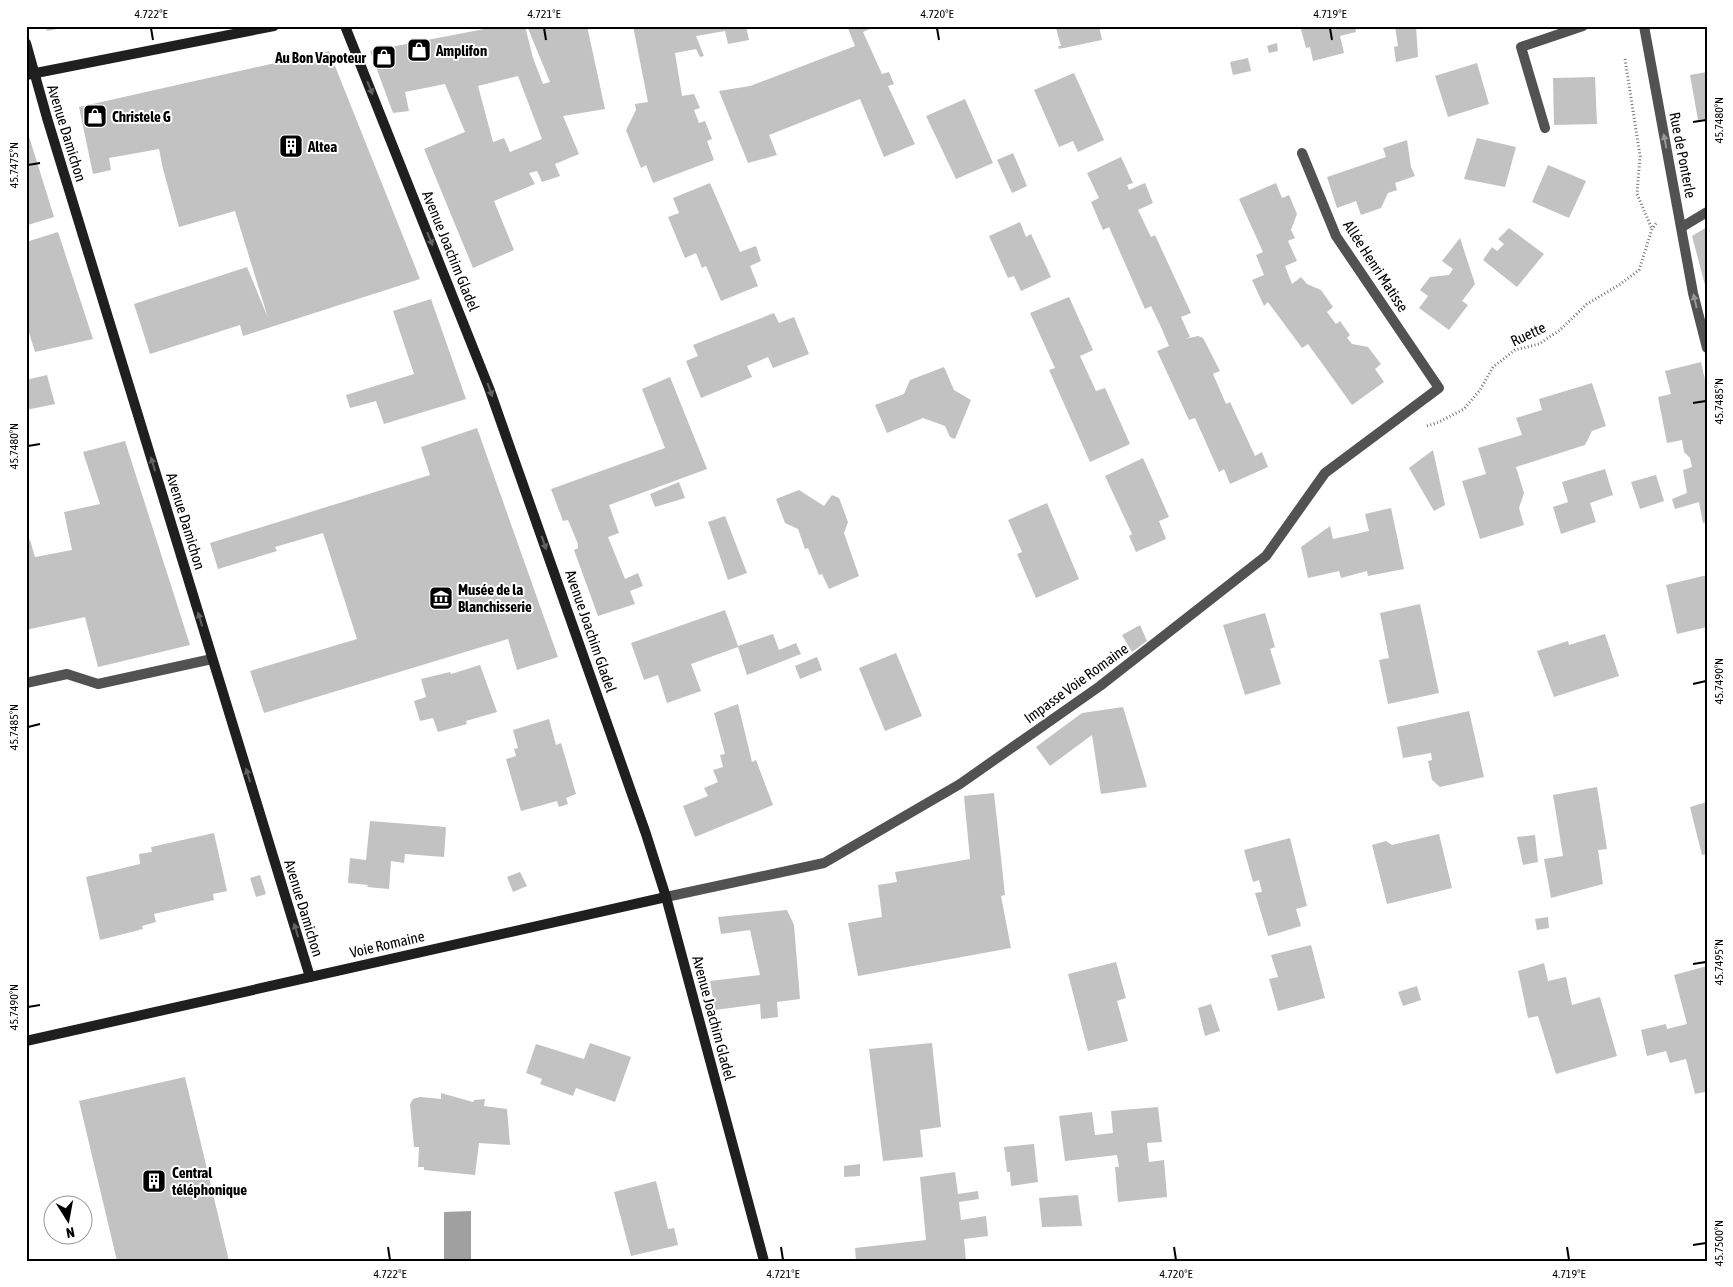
<svg xmlns="http://www.w3.org/2000/svg" width="1733" height="1287" viewBox="0 0 1733 1287" font-family="'Asap Condensed',sans-serif">
<style>
.water{fill:#a0a0a0}
.building{fill:#c2c2c2;fill-rule:evenodd}
.lines{fill:none;stroke-linecap:round;stroke-linejoin:round}
.path{stroke:#747474;stroke-width:3;stroke-dasharray:1 2.5;stroke-linecap:butt}
.lane{stroke:#525252;stroke-width:10}
.street{stroke:#525252;stroke-width:10}
.secondary{stroke:#1f1f1f;stroke-width:10}
.oneway{fill:#626262}
.oneway2{fill:#979797}
.ticks{fill:none;stroke:#000;stroke-width:2}
.labels{text-anchor:middle;dominant-baseline:central;stroke-width:4;stroke-linejoin:round;paint-order:stroke}
.poi-label{font-size:15px;font-weight:bold;fill:#000;stroke:#fff;text-anchor:start}
.street-label{font-size:15px;fill:#000;stroke:#fff}
.neatline{fill:none;stroke:#000;stroke-width:2}
.ticks-label{font-size:12px;text-anchor:middle;fill:#000}
</style>
<rect width="100%" height="100%" fill="#fff"/>
<path class="water" d="M471 1211V1261H444V1212Z"/>
<g class="building">
<path d="M46 26H67V27L47 31Z"/>
<path d="M500 26H525L533 58 543 84 550 82 527 26H587L605 109 563 116 579 154 555 164 560 176 542 182 537 171 529 173 535 184 494 201 514 250 473 268 424 149 465 132 445 84 405 92 409 111 393 113 370 51ZM518 76 542 139 510 152 504 138 493 142 478 86Z"/>
<path d="M633 26H746L749 40 728 44 725 31 696 36 704 56 700 57 696 49 675 53 682 96 694 94 700 108 694 110 699 123 705 121 712 139 707 141 714 160 653 183 646 165 641 168 626 130 636 110 635 104 648 102Z"/>
<path d="M847 26H876L863 32 882 74 889 72 894 84 888 86 915 144 884 157 860 99 769 135 777 155 748 163 719 91 750 86 855 46Z"/>
<path d="M1054 26H1099L1102 40 1059 49 1058 46H1061L1056 28 1055 29Z"/>
<path d="M1300 26H1355L1356 32 1340 36 1344 53 1313 61 1310 47 1306 48Z"/>
<path d="M1395 26H1416L1418 57 1396 62 1394 47 1398 46Z"/>
<path d="M1277 43 1278 51 1269 53 1267 46Z"/>
<path d="M329 51 420 279 243 336 240 325 150 354 134 304 247 267 268 318 235 211 179 227 163 169 159 149 109 158 111 170 93 174 79 107Z"/>
<path d="M1248 58 1251 71 1233 75 1230 62Z"/>
<path d="M1477 63 1489 104 1448 117 1435 76Z"/>
<path d="M1707 72V119L1698 120 1690 75Z"/>
<path d="M1074 73 1104 140 1078 152 1073 141 1059 147 1034 90Z"/>
<path d="M1595 77 1597 124 1554 125 1553 78Z"/>
<path d="M965 99 993 163 956 179 926 116Z"/>
<path d="M27 130 54 217 28 225 26 219Z"/>
<path d="M1477 138 1516 147 1505 187 1464 179Z"/>
<path d="M1407 140 1411 167 1415 176 1395 183 1397 190 1388 193 1381 208 1361 215 1356 201 1337 208 1327 177 1386 157 1383 148Z"/>
<path d="M1013 153 1027 186 1012 193 997 160Z"/>
<path d="M1121 157 1133 183 1127 185 1129 190 1145 183 1153 203 1138 210 1151 237 1155 235 1191 313 1181 317 1190 337 1185 339 1198 336 1203 338 1220 371 1213 374 1226 404 1230 402 1255 456 1262 452 1268 467 1230 484 1224 469 1219 472 1195 418 1189 420 1157 351 1169 346 1161 327 1151 306 1145 309 1109 227 1103 230 1091 202 1099 198 1087 173Z"/>
<path d="M1548 165 1586 181 1569 218 1532 202Z"/>
<path d="M710 183 740 252 756 246 761 261 750 266 758 286 721 301 706 266 702 268 696 253 685 258 668 217 679 213 673 198Z"/>
<path d="M1276 183 1282 198 1289 195 1297 214 1291 230 1295 238 1288 241 1297 261 1285 266 1292 284 1301 277 1307 284 1321 290 1333 307 1327 312 1336 324 1340 321 1350 335 1347 338 1352 344 1368 347 1381 364 1375 369 1384 382 1352 405 1308 344 1302 348 1268 302 1264 306 1252 280 1264 275 1256 255 1263 252 1239 199Z"/>
<path d="M1020 222 1026 237 1031 234 1051 277 1021 291 1014 276 1008 278 989 236Z"/>
<path d="M1707 227V288L1706 289 1692 236Z"/>
<path d="M1509 228 1544 254 1517 287 1483 260 1492 247 1497 251 1504 244 1498 239Z"/>
<path d="M58 232 93 339 35 352 26 323V242Z"/>
<path d="M1460 238 1475 284 1462 301 1468 305 1449 330 1419 308 1428 296 1420 290 1430 277 1449 275 1453 269 1442 261Z"/>
<path d="M1069 297 1093 350 1080 356 1096 391 1105 388 1130 444 1090 462 1049 370 1055 368 1030 313Z"/>
<path d="M431 299 466 399 384 424 376 401 350 408 346 395 414 374 393 311Z"/>
<path d="M774 313 779 323 794 317 809 354 773 368 768 357 747 366 752 377 701 398 686 361 698 356 693 345Z"/>
<path d="M1701 362 1707 389V522L1703 523 1699 502 1675 509 1672 499 1687 493 1683 470 1692 467 1690 458 1684 452 1682 440 1667 443 1658 397 1671 394 1665 371Z"/>
<path d="M944 367 954 390 971 400 955 439 950 437 945 426 923 418 887 433 875 405 904 394 910 380Z"/>
<path d="M47 375 55 404 26 410V380Z"/>
<path d="M670 377 707 469 609 505 619 533 608 537 625 579 638 573 643 586 630 591 635 604 598 616 574 550 578 548V544L568 520 563 521 551 489 665 448 642 389Z"/>
<path d="M1592 383 1606 426 1592 431 1585 445 1516 467 1524 493 1519 508 1524 525 1480 539 1462 481 1486 474 1478 448 1522 435 1516 418 1542 410 1539 399Z"/>
<path d="M477 428 558 657 517 670 508 639 264 713 250 671 357 639 323 533 275 547 277 551 218 569 210 543 430 475 421 447Z"/>
<path d="M125 441 190 645 98 667 85 617 26 630V541L30 540 35 557 72 550 64 512 100 504 83 452Z"/>
<path d="M1433 450 1445 505 1434 511 1409 468Z"/>
<path d="M1143 458 1169 517 1159 521 1166 539 1136 552 1129 536 1132 534 1105 476Z"/>
<path d="M1605 469 1613 495 1590 503 1596 522 1561 534 1553 507 1568 502 1562 482Z"/>
<path d="M1656 475 1664 501 1640 509 1631 482Z"/>
<path d="M679 482 685 498 655 507 650 494Z"/>
<path d="M799 490 824 506 832 495 839 498 848 522 844 533 859 576 829 589 822 574 819 575 808 548 805 549 798 529 785 523 776 499Z"/>
<path d="M1047 503 1079 579 1036 598 1017 554 1022 552 1008 520Z"/>
<path d="M1391 508 1404 569 1368 576 1367 571 1341 578 1339 571 1308 578 1301 547 1330 526 1333 539 1369 531 1365 514Z"/>
<path d="M725 516 747 573 728 580 708 522Z"/>
<path d="M1707 575V627L1677 634 1666 585Z"/>
<path d="M1420 604 1439 693 1388 704 1379 660 1389 658 1380 613Z"/>
<path d="M725 610 738 646 773 634 779 650 796 643 801 654 747 675 738 647 691 664 701 691 667 703 658 675 644 680 631 643Z"/>
<path d="M1265 613 1275 647 1270 649 1281 684 1245 695 1223 625Z"/>
<path d="M1140 625 1147 641 1132 652 1122 635Z"/>
<path d="M1605 634 1619 676 1554 697 1537 651 1568 641 1569 645Z"/>
<path d="M896 653 922 716 885 731 859 668Z"/>
<path d="M817 657 822 670 800 679 795 666Z"/>
<path d="M480 665 497 712 466 721 467 724 438 732 433 718 420 721 414 701 426 697 421 679 450 672 451 674Z"/>
<path d="M738 704 752 762 756 760 773 805 695 837 683 806 708 796 704 788 718 782 713 770 723 767 720 755 725 754 714 713Z"/>
<path d="M1123 707 1147 787 1101 794 1092 735 1050 766 1036 747 1082 713Z"/>
<path d="M1469 711 1484 777 1440 787 1432 780 1428 761 1432 760 1431 753 1403 758 1397 727Z"/>
<path d="M549 719 556 745 561 743 576 794 566 798 568 804 559 807 557 801 521 811 506 759 516 756 514 749 518 748 513 730Z"/>
<path d="M1597 787 1607 849 1598 850 1603 884 1551 898 1544 859 1563 856 1553 795Z"/>
<path d="M994 793 1005 895 1001 896 1011 948 858 976 848 923 882 917 878 885 897 882 895 872 970 859 964 796Z"/>
<path d="M1707 802V854L1702 855 1690 807Z"/>
<path d="M370 821 446 827 444 857 405 854 404 863 391 861 389 889 367 887 368 885 348 883 350 858 366 860Z"/>
<path d="M214 833 227 891 213 894 214 900 154 914 156 922 142 926 143 929 100 940 86 877 140 864 139 854 152 852 151 847Z"/>
<path d="M1439 834 1452 888 1387 904 1372 845 1386 841 1392 845Z"/>
<path d="M1535 835 1538 862 1523 865 1517 837Z"/>
<path d="M1290 838 1307 906 1296 909 1301 926 1268 936 1255 893 1262 892 1259 880 1253 882 1244 850Z"/>
<path d="M520 872 527 886 513 892 507 877Z"/>
<path d="M260 875 266 894 256 897 250 878Z"/>
<path d="M787 910 794 925 800 999 777 1002 778 1017 761 1019 760 1004 715 1010 710 981 760 975 750 930 721 934 718 917Z"/>
<path d="M1548 917 1549 928 1537 930 1535 919Z"/>
<path d="M1311 945 1325 998 1278 1011 1269 979 1278 977 1271 955Z"/>
<path d="M1116 962 1126 998 1117 1001 1128 1041 1088 1051 1068 974Z"/>
<path d="M1544 963 1548 981 1566 977 1572 1005 1600 997 1617 1056 1556 1074 1538 1016 1528 1018 1518 971Z"/>
<path d="M1707 966V1098H1706L1705 1092 1695 1094 1686 1059 1670 1063 1666 1051 1647 1056 1641 1030 1666 1024 1667 1029 1687 1024 1674 975Z"/>
<path d="M1417 986 1421 1000 1403 1006 1398 992Z"/>
<path d="M1211 1004 1220 1031 1205 1036 1198 1008Z"/>
<path d="M590 1043 631 1057 615 1102 576 1088 573 1096 540 1084 542 1079 526 1073 536 1044 584 1059Z"/>
<path d="M932 1043 941 1127 920 1130 923 1157 883 1161 869 1049Z"/>
<path d="M185 1077 229 1261H117L79 1101Z"/>
<path d="M441 1093 473 1102 474 1100 485 1099 484 1106 507 1109 510 1145 479 1143 475 1175 424 1170V1167H418L419 1147H414L410 1104 413 1099 420 1097 441 1099Z"/>
<path d="M1158 1107 1162 1142 1147 1143 1149 1162 1164 1160 1167 1197 1118 1202 1115 1167H1119L1117 1155 1065 1161 1059 1116 1092 1112 1095 1135 1113 1133 1111 1111Z"/>
<path d="M1034 1144 1038 1182 1011 1186 1010 1172H1007L1004 1147Z"/>
<path d="M860 1164V1176L844 1177V1166Z"/>
<path d="M955 1172 958 1194 978 1191 979 1199 959 1202 961 1220 986 1216 988 1236 964 1239 966 1261H856L855 1248 926 1240 920 1177Z"/>
<path d="M656 1181 668 1229 674 1228 678 1245 631 1256 614 1192Z"/>
<path d="M1078 1195 1082 1226 1042 1227 1039 1198Z"/>
</g>
<g class="lines">
<g class="path">
<path d="M1625 59 1640 156 1637 194 1652 229"/>
<path d="M1427 426 1439 422 1464 409 1480 390 1493 367 1515 350 1539 344 1560 330 1587 304 1619 285 1639 270 1652 229 1657 222"/>
</g>
<path class="lane" d="M1545 128 1521 47 1583 26"/>
<g class="street">
<path d="M1644 26 1693 293 1707 348"/>
<path d="M1682 227 1707 212"/>
<path d="M26 683 67 674 98 684 212 659"/>
<path d="M666 897 824 863 960 784 1100 686 1266 556 1325 473 1439 388 1336 236 1302 153"/>
</g>
<g class="secondary">
<path d="M345 26 489 388 646 834 666 897 764 1261"/>
<path d="M26 43 47 118 310 977"/>
<path d="M26 75 274 26"/>
<path d="M26 1041 666 897"/>
</g>
</g>
<defs><path id="oneway-solid" d="M-6-.8H1V-3.2L6.5 0L1 3.2V.8H-6Z" transform="scale(1.25)"/></defs>
<g class="oneway">
<use href="#oneway-solid" transform="translate(370 88) rotate(68)"/>
<use href="#oneway-solid" transform="translate(430 239) rotate(68)"/>
<use href="#oneway-solid" transform="translate(490 390) rotate(70)"/>
<use href="#oneway-solid" transform="translate(153 464) rotate(-107)"/>
<use href="#oneway-solid" transform="translate(544 543) rotate(71)"/>
<use href="#oneway-solid" transform="translate(200 619) rotate(-107)"/>
<use href="#oneway-solid" transform="translate(248 775) rotate(-107)"/>
<use href="#oneway-solid" transform="translate(296 930) rotate(-107)"/>
</g>
<g class="oneway2">
<use href="#oneway-solid" transform="translate(1665 141) rotate(-101)"/>
<use href="#oneway-solid" transform="translate(1695 301) rotate(-103)"/>
</g>
<path class="ticks" d="M151 28 153 40M544 28 546 40M937 28 939 40M1330 28 1332 40M1693 122 1706 120M28 165 40 163M1693 403 1706 401M28 446 40 444M1693 684 1706 681M28 727 40 724M1693 964 1706 962M28 1007 40 1005M1693 1245 1706 1243M388 1247 390 1260M781 1247 783 1260M1174 1247 1176 1260M1567 1247 1569 1260"/>
<defs>
<g id="shop-square" transform="scale(1.25)"><rect x="-9" y="-9" width="18" height="18" rx="4" fill="#000" stroke="#fff"/><path d="M-5-2.5h2.3a2.7 3.5 0 0 1 5.4 0H5L5.5 6h-11ZM-1.5-2.5h3a1.5 2.3 0 0 0-3 0Z" fill="#fff"/></g>
<g id="building-square" transform="scale(1.25)"><rect x="-9" y="-9" width="18" height="18" rx="4" fill="#000" stroke="#fff"/><path d="M-4-6H4V6H1V3H-1V6H-4ZM-2.5-4.3h1.7v1.8h-1.7ZM.8-4.3h1.7v1.8H.8ZM-2.5-1h1.7V.8h-1.7ZM.8-1h1.7V.8H.8Z" fill="#fff"/></g>
<g id="museum-square" transform="scale(1.25)"><rect x="-9" y="-9" width="18" height="18" rx="4" fill="#000" stroke="#fff"/><path d="M0-6L6-3V-2H-6V-3ZM-5-1h2V3h-2ZM-1-1h2V3h-2ZM3-1h2V3H3ZM-6 4H6V6H-6Z" fill="#fff"/></g>
</defs>
<g fill-rule="evenodd">
<use href="#shop-square" x="419" y="50"/>
<use href="#shop-square" x="384" y="57"/>
<use href="#shop-square" x="95" y="116"/>
<use href="#building-square" x="291" y="146"/>
<use href="#museum-square" x="441" y="598"/>
<use href="#building-square" x="154" y="1181"/>
</g>
<g class="labels">
<g class="poi-label">
<text x="436" y="50">Amplifon</text>
<text x="366" y="57" text-anchor="end">Au Bon Vapoteur</text>
<text x="112" y="116">Christele G</text>
<text x="308" y="146">Altea</text>
<text x="458" y="589">Musée de la<tspan x="458" dy="17">Blanchisserie</tspan></text>
<text x="172" y="1172">Central<tspan x="172" dy="17">téléphonique</tspan></text>
</g>
<g class="street-label">
<text transform="translate(67 133) rotate(73)">Avenue Damichon</text>
<text transform="translate(1683 155) rotate(79)">Rue de Ponterle</text>
<text transform="translate(451 251) rotate(68)">Avenue Joachim Gladel</text>
<text transform="translate(1376 266) rotate(57)">Allée Henri Matisse</text>
<text transform="translate(1528 334) rotate(-25)">Ruette</text>
<text transform="translate(186 521) rotate(73)">Avenue Damichon</text>
<text transform="translate(591 631) rotate(71)">Avenue Joachim Gladel</text>
<text transform="translate(1076 683) rotate(-36)">Impasse Voie Romaine</text>
<text transform="translate(304 908) rotate(73)">Avenue Damichon</text>
<text transform="translate(387 944) rotate(-13)">Voie Romaine</text>
<text transform="translate(714 1018) rotate(75)">Avenue Joachim Gladel</text>
</g>
</g>
<rect width="1733" height="1287" fill="none" stroke="#ffffff" stroke-width="55"/>
<g transform="translate(68 1220) rotate(169)"><circle r="24" fill="#ffffff" stroke="#999999"/>
<path d="M0-4L9 19L0 12L-9 19Z" fill="#000000"/>
<text y="-8" font-size="14" font-weight="bold" text-anchor="middle" fill="#000000">N</text>
</g>
<rect x="28" y="28" width="1678" height="1232" class="neatline"/>
<g class="ticks-label">
<text x="151" y="18">4.722°E</text>
<text x="544" y="18">4.721°E</text>
<text x="937" y="18">4.720°E</text>
<text x="1330" y="18">4.719°E</text>
<text transform="translate(1719 120) rotate(-90)" y="4">45.7480°N</text>
<text transform="translate(14 165) rotate(-90)" y="4">45.7475°N</text>
<text transform="translate(1719 401) rotate(-90)" y="4">45.7485°N</text>
<text transform="translate(14 446) rotate(-90)" y="4">45.7480°N</text>
<text transform="translate(1719 681) rotate(-90)" y="4">45.7490°N</text>
<text transform="translate(14 727) rotate(-90)" y="4">45.7485°N</text>
<text transform="translate(1719 962) rotate(-90)" y="4">45.7495°N</text>
<text transform="translate(14 1007) rotate(-90)" y="4">45.7490°N</text>
<text transform="translate(1719 1243) rotate(-90)" y="4">45.7500°N</text>
<text x="390" y="1278">4.722°E</text>
<text x="783" y="1278">4.721°E</text>
<text x="1176" y="1278">4.720°E</text>
<text x="1569" y="1278">4.719°E</text>
</g>
</svg>
